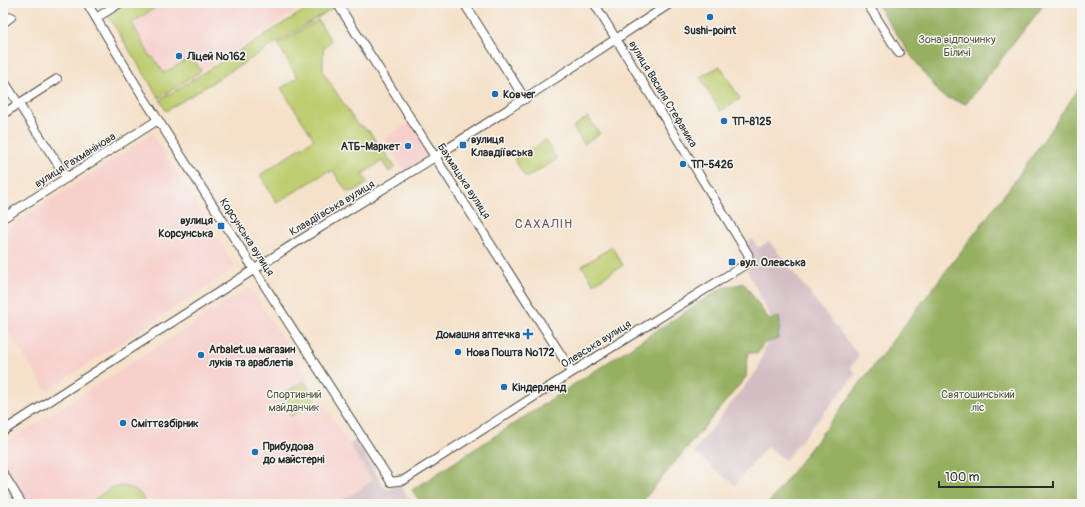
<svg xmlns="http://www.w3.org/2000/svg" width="1085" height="507" viewBox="0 0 1085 507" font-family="Pangolin,sans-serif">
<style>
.built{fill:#f7d0cc}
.industrial{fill:#d2bec3}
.green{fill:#bdcd70;stroke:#747c4e}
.forest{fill:#96b062;stroke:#606e46}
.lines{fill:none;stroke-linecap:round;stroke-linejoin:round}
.minor-casing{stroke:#494643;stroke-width:10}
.minor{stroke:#fff;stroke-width:8}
.poi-dot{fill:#1f6fb2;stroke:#f6f6f2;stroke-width:1.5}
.labels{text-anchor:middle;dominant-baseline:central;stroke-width:3;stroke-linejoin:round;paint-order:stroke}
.poi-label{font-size:11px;font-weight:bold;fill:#2b2b2b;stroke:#f6f6f2;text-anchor:start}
.park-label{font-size:11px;fill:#50543c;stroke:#f6f6f2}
.street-label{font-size:11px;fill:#2b2b2b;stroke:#f6f6f2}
.quarter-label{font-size:13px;letter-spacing:1px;fill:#6a555d;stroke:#f6f6f2}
</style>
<rect width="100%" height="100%" fill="#f6f6f2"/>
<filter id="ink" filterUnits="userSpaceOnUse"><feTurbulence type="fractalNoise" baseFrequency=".025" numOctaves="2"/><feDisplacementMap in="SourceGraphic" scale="8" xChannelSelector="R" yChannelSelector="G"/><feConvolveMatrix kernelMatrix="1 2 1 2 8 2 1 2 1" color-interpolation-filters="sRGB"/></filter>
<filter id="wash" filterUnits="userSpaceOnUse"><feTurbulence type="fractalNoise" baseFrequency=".012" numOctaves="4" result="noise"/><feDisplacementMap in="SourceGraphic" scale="16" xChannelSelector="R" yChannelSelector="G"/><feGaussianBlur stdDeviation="0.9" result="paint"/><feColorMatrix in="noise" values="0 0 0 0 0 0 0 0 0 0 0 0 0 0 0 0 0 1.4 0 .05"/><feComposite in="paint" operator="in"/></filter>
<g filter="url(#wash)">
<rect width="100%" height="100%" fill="#f5e1c9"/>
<g class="built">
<path d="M125 3H306L307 4 159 98 107 14Z"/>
<path d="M410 122 430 156 405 172 384 139Z"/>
<path d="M152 134 236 267 47 391 3 324V231Z"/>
<path d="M250 287 372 481 335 504H30L3 463V445Z"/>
</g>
<g class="industrial">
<path d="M752 239 758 248 769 241 859 356 850 367 856 374 785 460 767 446 735 485 693 452 758 369 766 344 779 334 747 270 756 264 745 245Z"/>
<path d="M356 440 384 487 388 490 399 484 413 504H336L372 481 349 444Z"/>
</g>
<g class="green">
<path d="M126 3H162L132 23 151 58 153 57 164 73 192 57 201 71 159 98 107 14Z"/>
<path d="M316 3H336L338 5 166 111 160 100Z"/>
<path d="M318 20 331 41 325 46 323 52V72L358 126H363L366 130 369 131 395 167 389 172 382 161 362 174 368 183 354 191 347 192 333 171 329 173 328 171 277 203 260 175 314 139 281 88 298 78 278 44Z"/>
<path d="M720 66 740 99 720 111 700 77Z"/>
<path d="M588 117 600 134 584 144 573 127Z"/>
<path d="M545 140 557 159 526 178 514 159Z"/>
<path d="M612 247 623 265 594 284 582 266Z"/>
<path d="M304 381 316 400 291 416 278 397Z"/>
<path d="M120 486C135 487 140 492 147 504H88L111 488Z"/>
</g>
<g class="forest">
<path d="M876 3H1045L966 104 942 96 912 57Z"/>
<path d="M1082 84V504H768L1020 174Z"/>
<path d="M744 283 769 320 779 317 780 323 778 339 764 343 757 354 748 352 746 377 640 504H422L412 490 722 288Z"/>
</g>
</g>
<g filter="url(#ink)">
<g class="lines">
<g class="minor-casing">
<g id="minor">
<path d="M87 3 142 95 391 482 404 480 585 364 746 264 749 259 748 254 594 3"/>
<path d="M337 3 572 372"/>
<path d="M464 3 525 99"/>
<path d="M867 3 899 53"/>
<path d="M96 18 120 3"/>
<path d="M3 23 11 17"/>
<path d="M3 80 67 178"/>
<path d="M3 114 57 79"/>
<path d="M3 218 158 120"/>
<path d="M3 431 292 245 435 157 671 3"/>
<path d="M3 473 22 504"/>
</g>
</g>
<use href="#minor" class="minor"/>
</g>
</g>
<g class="poi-dot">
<circle cx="710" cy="17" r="4"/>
<circle cx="179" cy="56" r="4"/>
<circle cx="495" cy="94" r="4"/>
<circle cx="724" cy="121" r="4"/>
<rect x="459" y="141" width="8" height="8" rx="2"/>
<circle cx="408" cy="146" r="4"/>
<circle cx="683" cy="164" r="4"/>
<rect x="217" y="222" width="8" height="8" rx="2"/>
<rect x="728" y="258" width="8" height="8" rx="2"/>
<path d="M526 328h4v4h4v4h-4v4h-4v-4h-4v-4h4z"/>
<circle cx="458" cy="352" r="4"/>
<circle cx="201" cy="355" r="4"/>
<circle cx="504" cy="387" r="4"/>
<circle cx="123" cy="423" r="4"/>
<circle cx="255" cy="452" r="4"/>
</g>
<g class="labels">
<g class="poi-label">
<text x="710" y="30" text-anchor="middle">Sushi-point</text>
<text x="187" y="56">Ліцей №162</text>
<text x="503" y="94">Ковчег</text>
<text x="732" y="121">ТП-8125</text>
<text x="471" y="139">вулиця<tspan x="471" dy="13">Клавдіївська</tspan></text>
<text x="400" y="146" text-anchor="end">АТБ-Маркет</text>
<text x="691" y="164">ТП-5426</text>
<text x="213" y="220" text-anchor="end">вулиця<tspan x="213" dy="13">Корсунська</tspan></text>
<text x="740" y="262">вул. Олевська</text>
<text x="520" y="334" text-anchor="end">Домашня аптечка</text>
<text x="209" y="349">Arbalet.ua магазин<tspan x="209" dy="13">луків та араблетів</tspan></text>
<text x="466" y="352">Нова Пошта №172</text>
<text x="512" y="387">Кіндерленд</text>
<text x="131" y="423">Сміттєзбірник</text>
<text x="263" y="446">Прибудова<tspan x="263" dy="13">до майстерні</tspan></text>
</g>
<g class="park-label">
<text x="957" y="39">Зона відпочинку<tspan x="957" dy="13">Біличі</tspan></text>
<text x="294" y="394">Спортивний<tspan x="294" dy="13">майданчик</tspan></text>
<text x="978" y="394">Святошинський<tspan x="978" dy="13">ліс</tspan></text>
</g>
<g class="street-label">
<text transform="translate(663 94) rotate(59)">вулиця Василя Стефаника</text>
<text transform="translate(75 160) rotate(-32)">вулиця Рахманінова</text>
<text transform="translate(464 181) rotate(57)">Бахмацька вулиця</text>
<text transform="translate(332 208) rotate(-31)">Клавдіївська вулиця</text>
<text transform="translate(247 237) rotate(57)">Корсунська вулиця</text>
<text transform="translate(596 344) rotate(-32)">Олевська вулиця</text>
</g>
<g class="quarter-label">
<text x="544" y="224">САХАЛІН</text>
</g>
</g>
<rect width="1085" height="507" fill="none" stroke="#f6f6f2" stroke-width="16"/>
<path d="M939 481v6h114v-6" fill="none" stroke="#2b2b2b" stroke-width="2"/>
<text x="945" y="481" font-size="12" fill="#2b2b2b" stroke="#f6f6f2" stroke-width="3" paint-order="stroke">100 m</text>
</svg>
